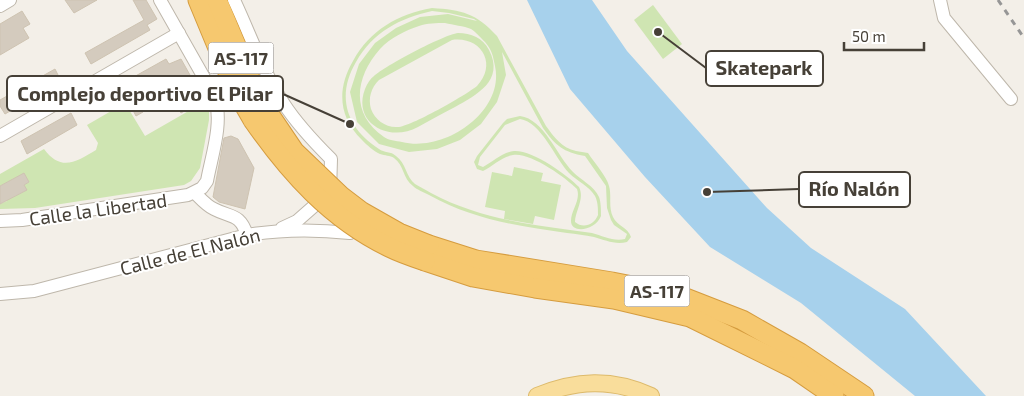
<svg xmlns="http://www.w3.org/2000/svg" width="1024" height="396" viewBox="0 0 1024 396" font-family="'Exo 2',sans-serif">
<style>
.green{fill:#cfe5b2;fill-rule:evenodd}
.water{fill:#a7d1ec}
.building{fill:#d4cbbe;stroke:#cec3b1}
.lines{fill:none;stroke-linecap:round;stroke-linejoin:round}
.minor-casing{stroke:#beb7ab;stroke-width:14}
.major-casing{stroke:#ddba6b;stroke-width:18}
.highway-casing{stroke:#d59c3f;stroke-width:21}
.minor{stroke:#fff;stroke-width:12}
.major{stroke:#f9dd9b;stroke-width:16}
.highway{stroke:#f6c86f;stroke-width:19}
.rail{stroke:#969696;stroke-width:3;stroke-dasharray:6 6;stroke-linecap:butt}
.highway-bridge-casing{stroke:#d59c3f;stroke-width:21;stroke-linecap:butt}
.highway-bridge{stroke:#f6c86f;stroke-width:19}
.labels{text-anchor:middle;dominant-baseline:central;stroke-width:4;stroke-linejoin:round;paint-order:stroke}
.shield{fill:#fff;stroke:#7e7973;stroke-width:1}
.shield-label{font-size:18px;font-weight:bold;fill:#464037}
.street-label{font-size:19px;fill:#464037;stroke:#fff}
.leader{fill:none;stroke:#464037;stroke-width:2}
.callout-dot{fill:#464037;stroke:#fff;stroke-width:2}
.callout{fill:#fff;stroke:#464037;stroke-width:2}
.callout-label{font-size:20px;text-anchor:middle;font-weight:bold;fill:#464037}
</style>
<rect width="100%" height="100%" fill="#f3efe8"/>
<g class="green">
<path d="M653 5 682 44 663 59 634 20Z"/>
<path d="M432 8C462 10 476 13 497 36L546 126C554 137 562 148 576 151 580 152 584 152 588 153 594 162 607 177 609 186 612 196 608 207 613 217 617 226 628 227 631 237L627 242C615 245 605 240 594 237 585 235 576 234 567 233 518 226 474 220 429 195 424 192 417 190 413 186 403 179 404 165 394 158 390 155 385 156 380 154 373 151 367 145 362 140 338 117 337 88 353 61 370 30 398 14 432 8ZM432 11 449 13 474 19 477 21 448 14 420 17 396 28 375 43 359 64 350 92 357 122 379 144 409 152 437 149 460 140 481 124 497 102 506 75 502 52 543 128C556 146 563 152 585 156L606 186 607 208 611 220 614 225 627 234 625 239C614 242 603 236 592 233 585 232 577 231 570 230 520 223 476 217 431 193 426 190 420 187 415 184 406 177 406 163 396 156 391 151 384 153 379 149 346 128 336 96 356 62 373 32 400 18 432 11ZM445 23C453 25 464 26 471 29 476 32 481 38 485 42 492 50 493 56 495 66 505 112 444 153 402 142 396 141 388 140 384 137 350 114 355 77 380 49 390 38 406 30 419 26 427 23 437 23 445 23Z"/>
<path d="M458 33C471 33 483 38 489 50 505 81 476 95 455 107 442 114 430 120 418 127 389 143 352 123 365 89 367 84 370 79 374 76 385 66 443 35 458 33ZM452 40C481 36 498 64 477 86 466 95 410 127 398 127 386 128 375 120 371 109 368 98 371 88 379 80Z"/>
<path d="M206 101 209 110V120L200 168 191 181 184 185 35 208 0 209V204L7 201 5 195 12 191 15 196 26 190 24 185 29 182 24 174 0 186V174L44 149C61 172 76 162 96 150L98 143 87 125 125 103 145 136Z"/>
<path d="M520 116C544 119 557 156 573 172 581 180 594 186 599 197 601 202 601 210 601 216 595 231 571 234 571 221 571 210 581 200 577 189 565 177 530 152 513 155 501 157 493 166 483 171L477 169 474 162 477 156 503 123 507 119ZM520 119C541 122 555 158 569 173 577 181 589 186 595 196 598 202 598 209 598 215 594 225 583 229 575 222 575 211 585 199 579 187 567 175 533 150 514 151 501 153 493 162 483 167L478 165 480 157 505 125Z"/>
<path d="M514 167 543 173 541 181 561 185 554 220 535 216 533 224 504 219 505 211 485 207 492 172 512 176Z"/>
</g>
<path class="water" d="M527 0H592L627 51 767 208 811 248 905 309 986 396H915L801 303 710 247 645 177 570 89Z"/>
<g class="building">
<path d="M65 0H97L74 13Z"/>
<path d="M133 0H146L157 19 147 25 150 30 91 64 85 53 144 20Z"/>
<path d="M22 11 30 24 23 28 29 38 0 55V24Z"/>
<path d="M166 59 169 64 181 59 204 100 181 113 161 79 133 95 143 112 136 116 127 99H121L114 88Z"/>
<path d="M55 69 61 81 5 114 0 106V100Z"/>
<path d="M71 113 77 125 27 154 21 141Z"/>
<path d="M231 136 238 139 254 168 245 209 219 202 213 197 224 138Z"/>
<path d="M24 173 29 182 24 185 27 190 0 204V186Z"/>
</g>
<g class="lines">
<g class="minor-casing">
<g id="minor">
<path d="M234 0C250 34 263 72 284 104 297 124 314 142 331 159L330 192 297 221 282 228"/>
<path d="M940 0 944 18 1011 99"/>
<path d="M0 6 10 0"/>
<path d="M0 136 179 33"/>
<path d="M195 193C200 198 207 206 214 209 231 218 240 213 247 235"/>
<path d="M0 221 22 220 188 195 202 188 207 181C212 154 223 124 215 97L160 0"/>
<path d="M0 294 34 291 247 235C283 229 314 229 350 233"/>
</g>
</g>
<g class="major-casing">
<path id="major" d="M537 396C576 380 612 378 651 396"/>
</g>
<g class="highway-casing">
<g id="highway">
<path d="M198 0 235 89 253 120"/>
<path d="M217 0 251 81 269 114"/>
<path d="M429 245 476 260 612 282 678 295 742 320 800 353 864 396"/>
<path d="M425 261 473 277 535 288 614 299 690 317 795 369 834 396"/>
</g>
</g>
<use href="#minor" class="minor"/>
<use href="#major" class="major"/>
<use href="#highway" class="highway"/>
<path class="rail" d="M998 0 1024 38"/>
<g class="highway-bridge-casing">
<g id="highway-bridge">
<path d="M269 114 294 151 341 196 362 212 399 233 429 245"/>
<path d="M253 120C289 172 331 219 389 247 401 253 413 257 425 261"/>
</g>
</g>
<use href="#highway-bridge" class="highway-bridge"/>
</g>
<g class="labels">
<g class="shield">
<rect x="208.5" y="42.5" width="65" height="31" rx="4"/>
<rect x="624.5" y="275.5" width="65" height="31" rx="4"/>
</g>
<g class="shield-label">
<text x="241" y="58">AS-117</text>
<text x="657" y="291">AS-117</text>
</g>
<g class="street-label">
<text transform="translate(98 209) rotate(-8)">Calle la Libertad</text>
<text transform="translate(190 251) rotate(-14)">Calle de El Nalón</text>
</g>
</g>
<path class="leader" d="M658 32L706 68M350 124L283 94M707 192L799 189"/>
<g class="callout-dot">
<circle cx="658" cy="32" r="5"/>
<circle cx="350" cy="124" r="5"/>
<circle cx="707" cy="192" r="5"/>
</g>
<g class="callout">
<rect x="706" y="51" width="117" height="35" rx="5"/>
<rect x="7" y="76" width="276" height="35" rx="5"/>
<rect x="799" y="172" width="111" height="35" rx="5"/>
</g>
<g class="callout-label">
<text x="764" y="75">Skatepark</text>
<text x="145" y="101">Complejo deportivo El Pilar</text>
<text x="854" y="196">Río Nalón</text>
</g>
<path d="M844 42v8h80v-8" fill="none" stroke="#464037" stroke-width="2.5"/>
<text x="852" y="42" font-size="15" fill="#464037" stroke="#ffffff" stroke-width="4" paint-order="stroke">50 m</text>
</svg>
